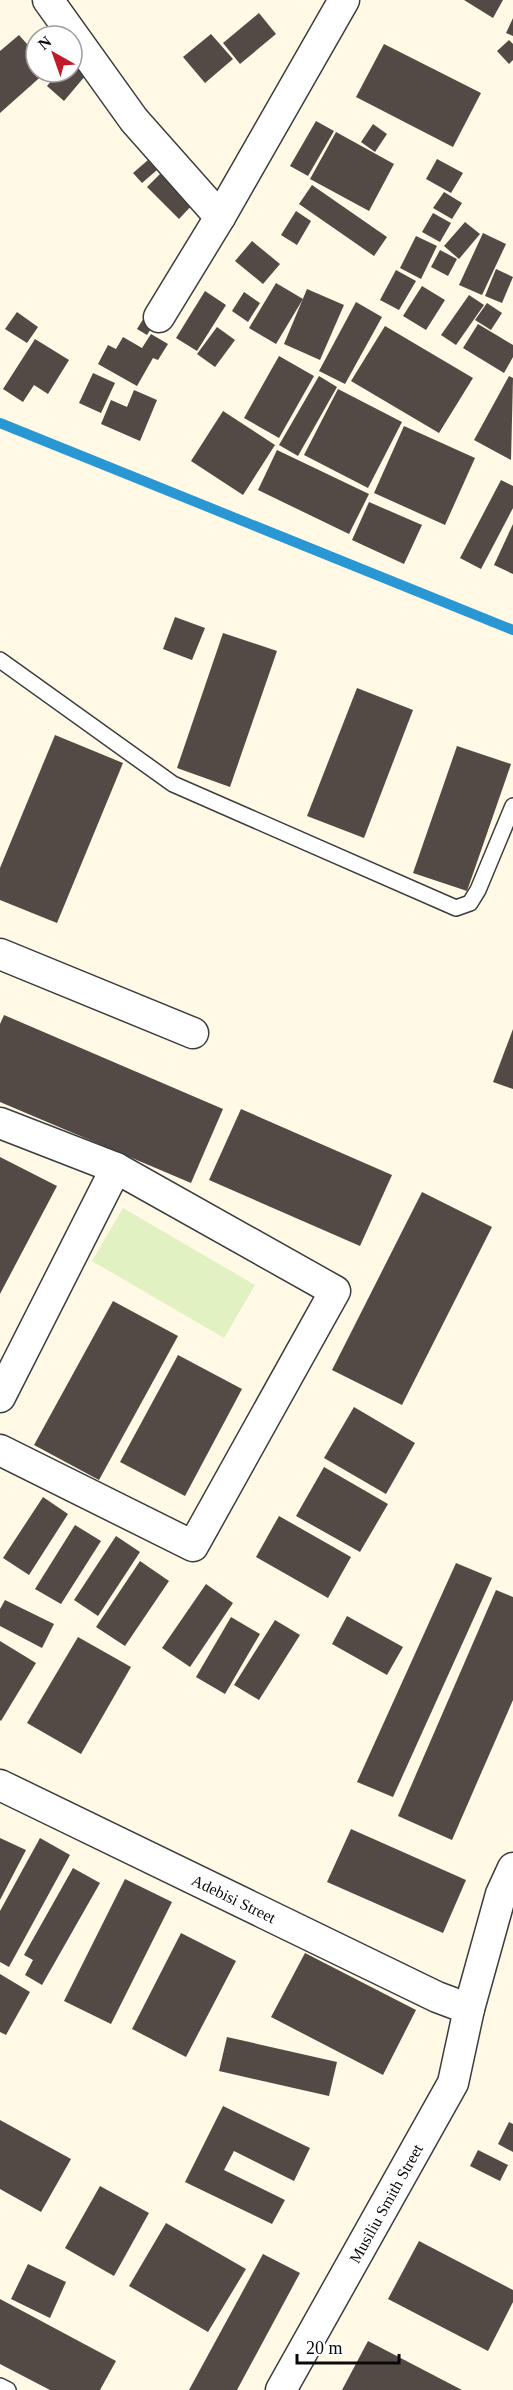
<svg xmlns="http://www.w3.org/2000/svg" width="513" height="2390" viewBox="0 0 513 2390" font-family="'Times New Roman',serif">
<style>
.pitch{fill:#e2f1c1}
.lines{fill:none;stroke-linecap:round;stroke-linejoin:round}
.stream{stroke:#2a97d5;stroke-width:10}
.building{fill:#534a45}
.service-casing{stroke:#3d3d3d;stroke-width:18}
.minor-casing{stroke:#3d3d3d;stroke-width:33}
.service{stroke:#fff;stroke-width:15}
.minor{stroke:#fff;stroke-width:30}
.labels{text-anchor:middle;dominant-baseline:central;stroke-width:6;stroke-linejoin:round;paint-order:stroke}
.street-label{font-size:16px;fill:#0a0a0a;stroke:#fff}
</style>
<rect width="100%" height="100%" fill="#fff9e6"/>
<path class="pitch" d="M123 1208 255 1285 224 1338 92 1261Z"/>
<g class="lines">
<path class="stream" d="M0 423 513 630"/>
</g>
<g class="building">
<path d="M464 0H503L493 18Z"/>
<path d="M259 13 276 34 240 64 223 43Z"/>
<path d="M513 18V36L506 33Z"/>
<path d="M211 34 233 59 205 83 183 57Z"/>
<path d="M19 35 27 44 35 38 36 39V72H46L0 113V51Z"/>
<path d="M509 40 513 44V60L509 64 497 51Z"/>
<path d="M384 44 481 93 453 147 356 97Z"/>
<path d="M72 57 91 69 64 101 47 86 59 72H72Z"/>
<path d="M316 121 334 131 308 176 290 166Z"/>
<path d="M373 124 387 134 375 152 361 142Z"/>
<path d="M336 132 394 164 369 211 310 179Z"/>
<path d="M437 159 463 173 451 193 426 179Z"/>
<path d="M148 160 157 170 142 183 133 173Z"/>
<path d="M164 170 195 202 179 219 147 187Z"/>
<path d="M312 185 387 237 374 256 299 204Z"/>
<path d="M444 192 462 203 452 219 433 208Z"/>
<path d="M296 211 311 221 297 245 281 235Z"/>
<path d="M433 213 451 223 440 242 422 232Z"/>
<path d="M465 222 480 234 459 259 444 246Z"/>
<path d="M483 233 506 244 482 295 459 285Z"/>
<path d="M416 236 437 246 421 279 400 268Z"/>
<path d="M252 241 280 264 263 284 235 261Z"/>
<path d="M440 250 457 259 448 276 431 267Z"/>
<path d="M496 269 513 277 502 303 485 296Z"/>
<path d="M396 270 416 281 399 310 380 300Z"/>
<path d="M276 283 303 299 276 344 249 328Z"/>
<path d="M422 286 445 300 426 330 403 316Z"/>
<path d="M307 289 344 305 320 360 284 344Z"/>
<path d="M205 291 226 305 197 351 176 338Z"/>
<path d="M244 292 260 303 248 322 232 311Z"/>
<path d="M469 295 484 305 456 345 441 335Z"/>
<path d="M356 302 382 317 345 384 319 371Z"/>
<path d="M487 303 502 313 491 330 475 320Z"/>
<path d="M17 312 38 327 27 343 5 329Z"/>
<path d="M147 313 157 319 147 335 137 329Z"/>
<path d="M478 324 513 345V357L504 373 463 348Z"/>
<path d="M385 326 473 378 439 433 351 381Z"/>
<path d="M217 327 235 340 215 367 197 354Z"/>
<path d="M151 334 168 344 158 360 153 358 137 386 98 364 108 345 116 349 123 337 142 348Z"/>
<path d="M35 339 69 360 48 394 34 385 23 402 3 389Z"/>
<path d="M279 356 314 376 279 438 244 418Z"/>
<path d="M93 373 115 383 101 413 79 403Z"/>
<path d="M319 376 337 387 298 456 279 445Z"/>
<path d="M509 376 513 378 511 460 474 440Z"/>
<path d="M338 389 402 422 368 488 304 455Z"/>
<path d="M134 390 157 400 140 441 101 424 111 400 127 407Z"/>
<path d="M223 411 275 445 243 495 191 461Z"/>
<path d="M404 426 475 458 445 525 374 493Z"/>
<path d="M277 450 369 494 349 534 258 490Z"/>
<path d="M501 480 513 486V508L481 569 460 558Z"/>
<path d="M369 502 422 525 404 564 352 540Z"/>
<path d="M513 524V574L494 565Z"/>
<path d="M175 617 205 628 192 660 163 649Z"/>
<path d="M223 633 277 651 230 787 177 768Z"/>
<path d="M357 688 413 710 364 838 307 816Z"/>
<path d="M55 735 123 763 57 923 0 900V868Z"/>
<path d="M457 746 511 764 467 891 413 873Z"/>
<path d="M4 1015 223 1109 191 1183 0 1102V1024Z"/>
<path d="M513 1029V1089L493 1082Z"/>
<path d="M241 1109 392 1175 360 1246 209 1180Z"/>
<path d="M0 1157 57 1186 0 1294Z"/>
<path d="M422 1192 492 1227 402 1405 332 1370Z"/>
<path d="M113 1301 178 1336 99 1480 34 1445Z"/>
<path d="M178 1355 242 1389 185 1496 120 1462Z"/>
<path d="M354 1407 415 1443 386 1494 324 1458Z"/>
<path d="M324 1467 388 1504 360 1552 296 1516Z"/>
<path d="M43 1497 68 1514 29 1575 3 1558Z"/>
<path d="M279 1516 351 1557 328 1598 256 1557Z"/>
<path d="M75 1525 101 1541 61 1604 35 1589Z"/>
<path d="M116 1536 140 1552 98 1616 74 1600Z"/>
<path d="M140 1561 169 1581 125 1646 96 1627Z"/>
<path d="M456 1563 492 1578 393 1797 357 1782Z"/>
<path d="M206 1584 233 1603 190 1667 162 1648Z"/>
<path d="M496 1590 513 1597V1700L452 1840 398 1816Z"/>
<path d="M5 1600 54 1624 42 1648 0 1626V1609Z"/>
<path d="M347 1616 403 1647 387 1675 332 1644Z"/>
<path d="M231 1617 260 1634 225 1694 196 1677Z"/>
<path d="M275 1620 300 1635 259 1700 234 1685Z"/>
<path d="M78 1637 131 1667 81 1754 27 1723Z"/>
<path d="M0 1641 36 1663 1 1721 0 1720Z"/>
<path d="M351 1829 466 1880 443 1933 327 1882Z"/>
<path d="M0 1838 26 1850 0 1900Z"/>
<path d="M40 1838 70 1855 9 1967 0 1962V1911Z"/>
<path d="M73 1868 100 1883 42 1985 25 1975 33 1960 24 1955Z"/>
<path d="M125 1879 172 1902 111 2024 64 2001Z"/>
<path d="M181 1933 236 1961 186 2057 132 2029Z"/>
<path d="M305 1953 416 2010 383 2075 271 2017Z"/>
<path d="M0 1974 30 1992 6 2035 0 2032Z"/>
<path d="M227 2037 337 2062 329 2096 219 2071Z"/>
<path d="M223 2106 310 2148 294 2181 234 2151 224 2170 285 2200 272 2224 185 2182Z"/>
<path d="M0 2120 71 2159 41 2212 0 2189Z"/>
<path d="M509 2122 513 2124V2152L498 2144Z"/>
<path d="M478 2150 508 2165 500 2181 470 2166Z"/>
<path d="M100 2186 149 2213 114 2276 65 2248Z"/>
<path d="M166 2223 246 2269 208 2332 129 2286Z"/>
<path d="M419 2241 513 2290V2302L488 2351 388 2299Z"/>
<path d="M263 2254 300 2273 237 2390H189Z"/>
<path d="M28 2264 66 2282 50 2318 11 2299Z"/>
<path d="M0 2299 116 2361 100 2390H50L0 2364Z"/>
<path d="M368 2341 462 2390H342Z"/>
</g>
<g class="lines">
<g class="service-casing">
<g id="service">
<path d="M0 660 173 784 456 908 470 903 478 890 513 806"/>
<path d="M0 2386 8 2390"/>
</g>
</g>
<g class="minor-casing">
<g id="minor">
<path d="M48 0 134 120 220 217"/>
<path d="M159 317 220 217 344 0"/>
<path d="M0 954 193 1033"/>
<path d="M0 1123 116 1168 335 1291 193 1546 0 1450"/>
<path d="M0 1397 116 1168"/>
<path id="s1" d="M0 1785 437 1997 469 2009"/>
<path id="s2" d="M281 2390 453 2083 469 2009 501 1894 513 1868"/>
</g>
</g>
<use href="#service" class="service"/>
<use href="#minor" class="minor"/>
</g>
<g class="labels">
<g class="street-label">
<text stroke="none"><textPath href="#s1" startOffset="260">Adebisi Street</textPath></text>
<text stroke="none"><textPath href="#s2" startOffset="214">Musiliu Smith Street</textPath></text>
</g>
</g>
<g transform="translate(54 54) rotate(320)"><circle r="28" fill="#ffffff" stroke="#9d9d9d" stroke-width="1.5"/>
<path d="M0-4.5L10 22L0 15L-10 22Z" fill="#c01b29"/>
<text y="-9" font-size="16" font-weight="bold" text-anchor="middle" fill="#0a0a0a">N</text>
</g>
<path d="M297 2354v9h102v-9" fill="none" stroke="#0a0a0a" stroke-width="3"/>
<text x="306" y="2354" font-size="18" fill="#0a0a0a" stroke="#ffffff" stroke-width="4.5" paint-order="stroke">20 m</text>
</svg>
